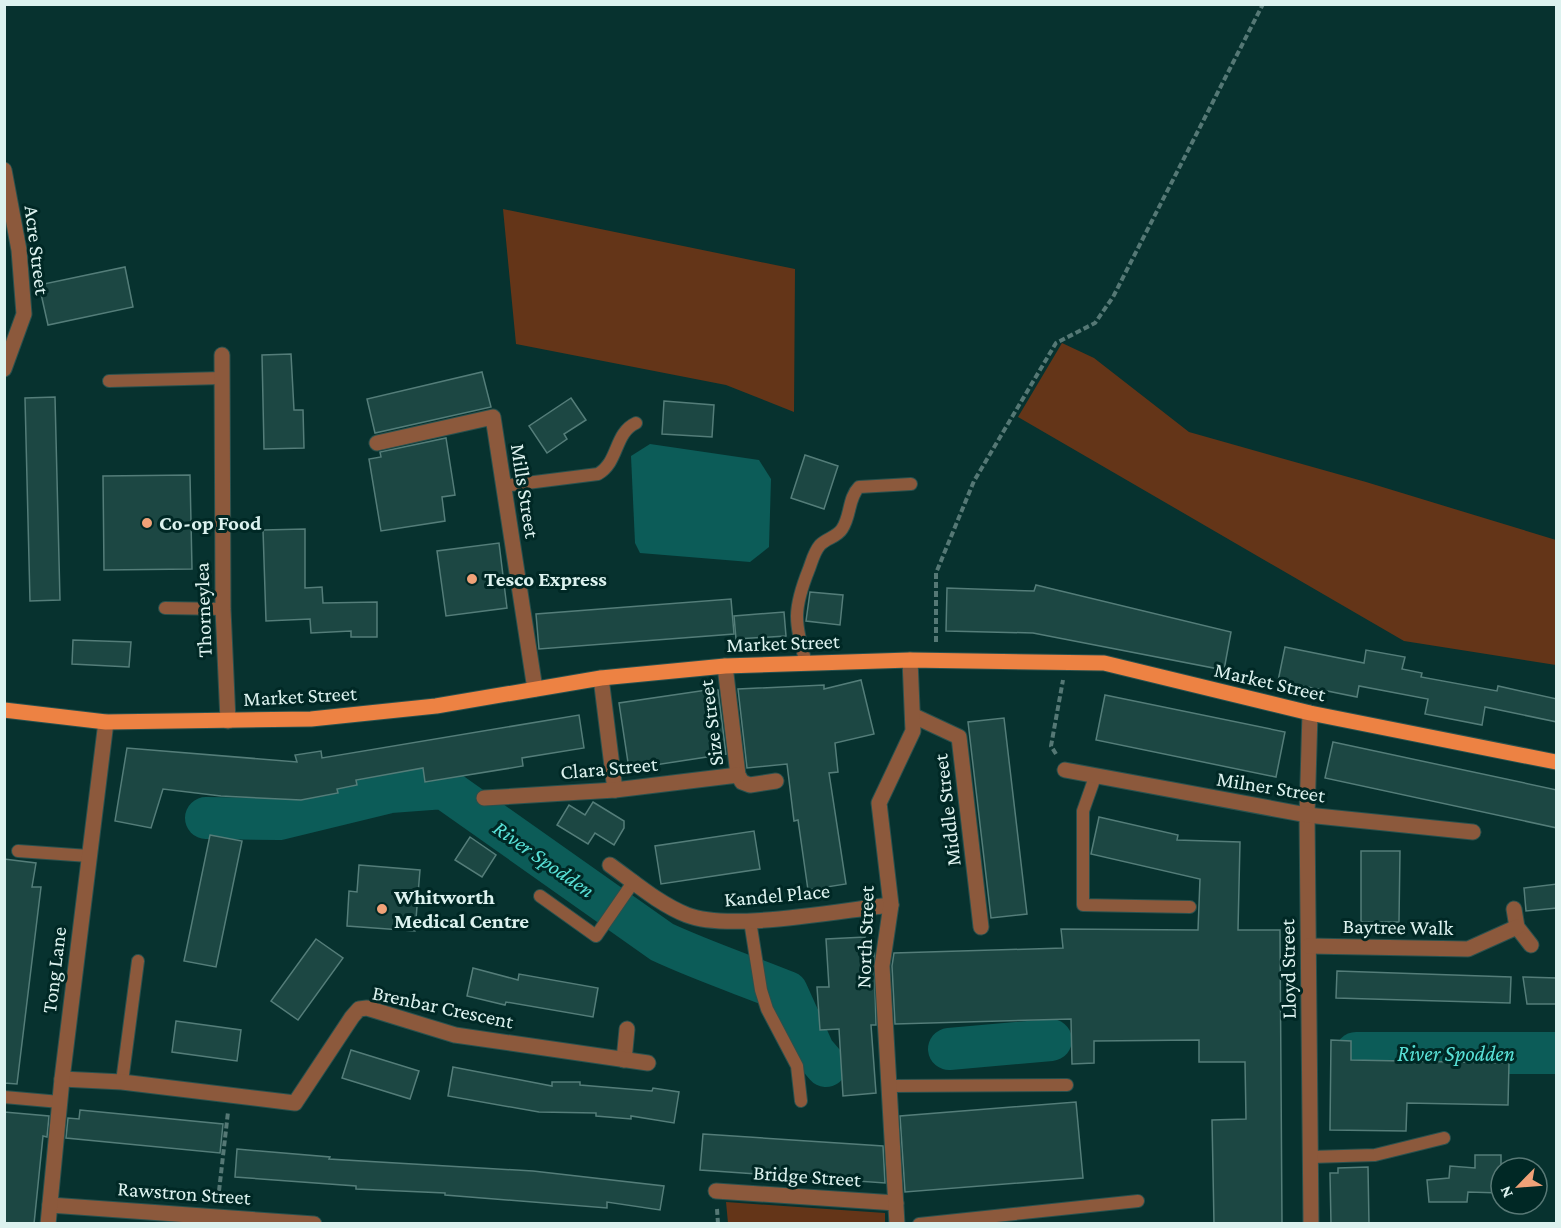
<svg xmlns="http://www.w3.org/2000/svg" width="1561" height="1228" viewBox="0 0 1561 1228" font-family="'Crimson Pro',serif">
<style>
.green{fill:#643518}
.water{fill:#0c5c58}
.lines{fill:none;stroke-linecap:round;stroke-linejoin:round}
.river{stroke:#0c5c58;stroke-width:42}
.building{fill:#1c4743;stroke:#547d79;stroke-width:1.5}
.service-casing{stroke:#29514e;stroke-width:14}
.minor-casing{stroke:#29514e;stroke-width:17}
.primary-casing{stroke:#29514e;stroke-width:17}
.path{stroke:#557875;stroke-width:4;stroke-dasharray:6 3;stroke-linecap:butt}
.service{stroke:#8c593c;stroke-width:12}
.minor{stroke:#8c593c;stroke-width:15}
.primary{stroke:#ed8243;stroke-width:15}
.poi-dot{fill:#f0a278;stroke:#002825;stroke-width:2}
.labels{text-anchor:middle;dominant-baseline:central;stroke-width:6;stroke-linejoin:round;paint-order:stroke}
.street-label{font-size:21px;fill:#dcf2ef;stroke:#002825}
.poi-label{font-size:21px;font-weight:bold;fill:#dcf2ef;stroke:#002825;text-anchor:start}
.water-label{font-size:22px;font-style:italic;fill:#58e1d7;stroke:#002825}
</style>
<rect width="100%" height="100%" fill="#07322f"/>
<g class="green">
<path d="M503 209 795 269 794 412 726 385 516 344Z"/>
<path d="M1062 343 1094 358 1189 432 1366 482 1556 540V665L1404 641 1018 417Z"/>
<path d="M726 1202 885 1213V1223H728Z"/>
</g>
<path class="water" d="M650 444 759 460 771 479 769 547 750 562 640 553 635 543 631 456Z"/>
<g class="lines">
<g class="river">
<path d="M206 818 279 819 390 792 444 788 662 942C703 961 745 975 787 992L814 1052 826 1066"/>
<path d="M949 1049 1051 1040"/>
<path d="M1356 1053H1556"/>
</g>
</g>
<g class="building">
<path d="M125 267 133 307 48 325 39 285Z"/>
<path d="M291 354 294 410H303L304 448 264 449 262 355Z"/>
<path d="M482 372 491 407 375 433 367 399Z"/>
<path d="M55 397 60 600 30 601 25 398Z"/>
<path d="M571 398 586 420 564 434 567 439 547 453 529 426Z"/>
<path d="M664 401 714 405 712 437 662 434Z"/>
<path d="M446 438 455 495 442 497 445 521 381 531 369 459 381 457 380 452Z"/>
<path d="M805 455 838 466 824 509 791 498Z"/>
<path d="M190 475 192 569 104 570 103 476Z"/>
<path d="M305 529V588L322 587 323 603 377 602V637H351V631L311 633 310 619 266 621 263 530Z"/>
<path d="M499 543 507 608 446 616 437 551Z"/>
<path d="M1036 585 1231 632 1224 670 1033 633 946 631 947 588 1034 591Z"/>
<path d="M810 592 843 595 840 625 806 621Z"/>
<path d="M731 599 734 634 539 649 536 614Z"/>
<path d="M784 612 786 636 736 639 734 616Z"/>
<path d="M73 640 131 642 129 667 72 664Z"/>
<path d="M1285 647 1364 663 1366 650 1405 657 1402 669 1422 673 1421 677 1497 691 1498 686 1557 699V722L1485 707 1482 725 1425 714 1428 699 1359 686 1357 697 1278 681Z"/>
<path d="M861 680 874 734 835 743 838 772 829 773 846 884 808 890 798 820 794 821 787 764 747 768 738 689 824 685V689Z"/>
<path d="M707 690H718L726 754 629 769 619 703Z"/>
<path d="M1105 695 1285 732 1276 777 1096 740Z"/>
<path d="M579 715 584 748 522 758 523 766 425 782 423 768 356 780 357 785 337 789 338 793 301 800 221 796 163 789 151 828 115 821 127 748 297 762 295 755 321 751 322 758Z"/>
<path d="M1004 718 1027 914 991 918 968 722Z"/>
<path d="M1333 742 1557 790V828L1325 778Z"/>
<path d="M593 802 624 821V828L614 845 595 833 588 844 557 825 569 805 585 815Z"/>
<path d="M1099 817 1178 835 1177 840 1240 842 1238 930H1280L1282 1224H1214L1212 1120 1246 1119 1245 1062H1199V1040L1094 1041V1063L1072 1064 1071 1019 895 1024 892 966 894 953 1063 948 1061 929 1198 930 1200 879 1091 854Z"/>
<path d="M754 831 760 869 661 884 655 846Z"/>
<path d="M210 835 242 841 216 967 184 961Z"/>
<path d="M470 837 496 855 482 877 455 860Z"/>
<path d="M1361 851H1400L1399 922H1361Z"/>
<path d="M4 859 36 863 32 887H41L17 1084 4 1083Z"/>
<path d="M359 865 420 870 415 931 347 926 349 891 357 892Z"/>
<path d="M1557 884V908L1526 911 1524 888Z"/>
<path d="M865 937 867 954 874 953 876 1025H871L876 1093 843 1096 839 1029 820 1030 817 987H829L826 939Z"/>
<path d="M316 939 343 958 298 1020 271 1001Z"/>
<path d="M473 968 518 980 519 974 598 988 593 1017 506 1002 505 1005 467 996Z"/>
<path d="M1337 971 1511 977 1510 1003 1336 998Z"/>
<path d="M1523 977 1557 978V1004H1527Z"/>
<path d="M176 1021 241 1030 237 1061 172 1052Z"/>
<path d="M1331 1040 1351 1041V1060L1509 1063 1508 1105 1407 1103 1406 1131 1330 1130Z"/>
<path d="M351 1050 419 1071 410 1099 342 1078Z"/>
<path d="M453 1067 552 1086V1082H580V1085L652 1091 653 1088 679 1092 674 1123 631 1116V1119L596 1116V1113L539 1112 448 1096Z"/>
<path d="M1076 1102 1083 1178 905 1192 900 1116Z"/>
<path d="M80 1110 223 1124 220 1153 66 1138 68 1118 79 1119Z"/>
<path d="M4 1112 49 1116 47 1137 43 1136 34 1224H4Z"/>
<path d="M703 1134 883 1146 885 1183 700 1170Z"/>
<path d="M237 1149 330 1157 329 1159 533 1171 664 1186 660 1210 607 1202V1208L445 1195V1193L356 1189V1186L235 1177Z"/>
<path d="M1475 1155H1501V1193L1468 1192 1467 1202H1429L1427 1180 1449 1178 1450 1166 1475 1168Z"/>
<path d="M1368 1167 1369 1224H1331L1330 1173H1338V1168Z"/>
</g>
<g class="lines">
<g class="service-casing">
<g id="service">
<path d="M109 381 222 378"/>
<path d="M503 486 598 474C619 462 614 433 636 423"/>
<path d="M165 608 223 609"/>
<path d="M806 663C794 622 793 609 809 569 812 561 814 552 820 545 827 538 837 537 842 529 851 516 848 498 859 487L911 484"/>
<path d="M1095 777 1083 811V905L1190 907"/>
<path d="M18 851 89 856"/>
<path d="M540 896 596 936 634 881"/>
<path d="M750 921 761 990 767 1009 797 1066 801 1101"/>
<path d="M122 1082 138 961"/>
<path d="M889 1086 1067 1085"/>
<path d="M4 1097 60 1102"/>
<path d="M1311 1157 1375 1155 1444 1138"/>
<path d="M919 1224 1138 1201"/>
</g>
</g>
<g class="minor-casing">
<g id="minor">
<path d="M4 170 19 250 24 314 4 369"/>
<path d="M222 355 223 609 228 721"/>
<path d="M377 443 493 417 535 689"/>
<path d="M725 666 738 775 742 782 750 785 776 781"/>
<path d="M601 678 615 790"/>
<path d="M1310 713 1307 815 1311 1224"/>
<path d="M914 716 959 737 981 927"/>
<path d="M1065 770 1307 815 1473 832"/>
<path d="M484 798 615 790 738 775"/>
<path d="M610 865C634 882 659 904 687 915 730 932 842 910 891 905"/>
<path d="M1514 909 1517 927 1531 945"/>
<path d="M1309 946 1468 949 1517 927"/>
<path d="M624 1060 627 1029"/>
<path d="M62 1079 122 1082 295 1103 352 1017 359 1009 367 1008 455 1035 648 1063"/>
<path d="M716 1191 896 1203"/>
<path d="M50 1205 314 1224"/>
<path d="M48 1224 62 1079 106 722"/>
<path d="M897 1224 882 966 891 905 879 803 913 731 910 660"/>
</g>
</g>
<g class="primary-casing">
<path id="primary" d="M4 710 106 722 311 719 436 706 601 678 725 666 910 660 1104 663 1310 713 1556 762"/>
</g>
<g class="path">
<path d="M936 642V573L974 481 1056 343 1095 323 1113 297 1263 4"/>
<path d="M1056 754 1051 746 1063 680"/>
<path d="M218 1200 228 1112"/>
<path d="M717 1209 718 1224"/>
</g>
<use href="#service" class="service"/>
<use href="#minor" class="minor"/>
<use href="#primary" class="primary"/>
</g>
<g class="poi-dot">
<circle cx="147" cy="523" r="6"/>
<circle cx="472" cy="579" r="6"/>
<circle cx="382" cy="909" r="6"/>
</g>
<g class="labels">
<g class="street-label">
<text transform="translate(37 250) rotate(83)">Acre Street</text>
<text transform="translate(525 491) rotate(81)">Mills Street</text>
<text transform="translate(203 610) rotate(-92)">Thorneylea</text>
<text transform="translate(783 643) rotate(-2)">Market Street</text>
<text transform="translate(1270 682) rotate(13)">Market Street</text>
<text transform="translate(300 696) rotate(-3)">Market Street</text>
<text transform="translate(711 723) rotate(-97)">Size Street</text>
<text transform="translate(609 768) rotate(-5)">Clara Street</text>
<text transform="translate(1271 787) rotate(9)">Milner Street</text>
<text transform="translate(947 810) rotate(-97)">Middle Street</text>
<text transform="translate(777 895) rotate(-5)">Kandel Place</text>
<text transform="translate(1398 927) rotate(1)">Baytree Walk</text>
<text transform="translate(865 937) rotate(-88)">North Street</text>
<text transform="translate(1288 969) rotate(-91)">Lloyd Street</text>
<text transform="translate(54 970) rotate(-83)">Tong Lane</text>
<text transform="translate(443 1007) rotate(12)">Brenbar Crescent</text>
<text transform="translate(807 1176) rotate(4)">Bridge Street</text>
<text transform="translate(184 1193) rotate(4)">Rawstron Street</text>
</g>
<g class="poi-label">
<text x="159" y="523">Co-op Food</text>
<text x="484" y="579">Tesco Express</text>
<text x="394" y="897">Whitworth<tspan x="394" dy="24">Medical Centre</tspan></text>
</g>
<g class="water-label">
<text transform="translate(544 859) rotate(35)">River Spodden</text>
<text x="1456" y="1053">River Spodden</text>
</g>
</g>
<rect width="1561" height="1228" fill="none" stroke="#dcf2ef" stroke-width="12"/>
<g transform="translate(1519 1186) rotate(245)"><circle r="28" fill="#002825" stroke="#587976" stroke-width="1.5"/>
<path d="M0-4.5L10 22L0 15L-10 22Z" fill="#f0a278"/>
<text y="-9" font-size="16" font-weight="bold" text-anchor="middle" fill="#dcf2ef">N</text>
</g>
</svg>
